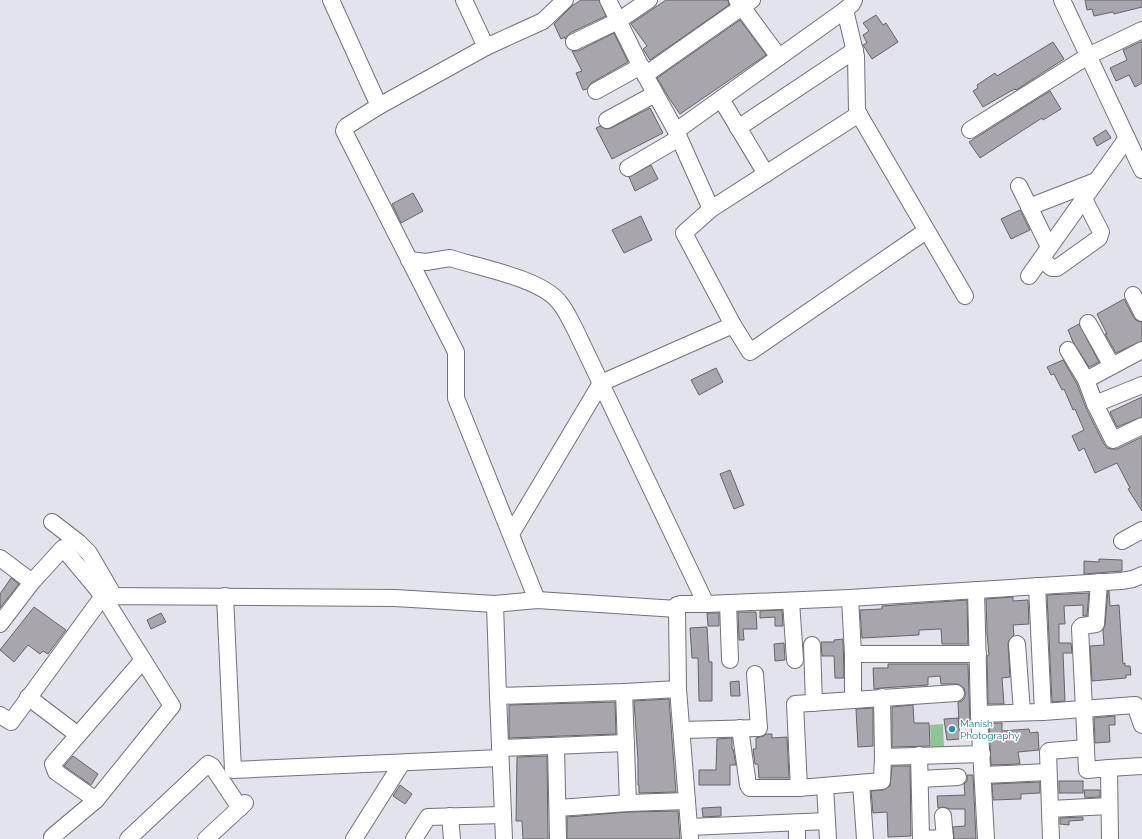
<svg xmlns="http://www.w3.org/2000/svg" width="1142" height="839" viewBox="0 0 1142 839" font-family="Raleway,sans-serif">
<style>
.green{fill:#91c495}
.building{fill:#a9a5ad;stroke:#67636a}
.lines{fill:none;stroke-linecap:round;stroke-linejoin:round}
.minor-casing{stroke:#72727a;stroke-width:18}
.minor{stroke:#fff;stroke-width:16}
.culture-dot{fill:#0f9aa8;stroke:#fff;stroke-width:1.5}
.labels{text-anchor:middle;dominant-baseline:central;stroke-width:3;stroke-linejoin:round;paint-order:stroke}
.culture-label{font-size:10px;fill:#0d838f;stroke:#fff;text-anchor:start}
</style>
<rect width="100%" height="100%" fill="#e2e3ec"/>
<path class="green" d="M943 724 944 748 931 749 930 725Z"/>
<g class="building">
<path d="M581 0H599L606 16 570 33 565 39V37L561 39 554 24 572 6Z"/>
<path d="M666 0H728L729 5 650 60 643 49 647 46 631 24Z"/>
<path d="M1085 0H1142V7L1114 14 1113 12 1094 16 1092 9 1087 10Z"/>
<path d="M876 15 883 25 886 23 898 42 872 59 863 45 867 43 863 35 869 31 863 23Z"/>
<path d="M740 20 766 55 680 114 669 98 657 78Z"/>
<path d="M614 33 628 62 591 83 587 89 583 90 576 73 582 71 572 51H578Z"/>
<path d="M1142 41V83L1135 87 1129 75 1116 81 1110 68 1127 60 1123 50Z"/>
<path d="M1053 42 1064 59 1016 90 1015 89 1009 92 983 107 973 91 978 88 977 85 995 73 997 76Z"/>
<path d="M1050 91 1061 109 1043 120 1042 118 980 158 969 142Z"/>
<path d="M650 108 663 133 612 159 596 128 600 126 606 129 611 128Z"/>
<path d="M1106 130 1111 138 1097 146 1093 138Z"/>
<path d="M651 165 658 179 635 191 629 177Z"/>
<path d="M413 193 423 211 401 223 392 204Z"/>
<path d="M1020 210 1030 230 1011 239 1001 219Z"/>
<path d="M641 216 652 240 624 253 612 230Z"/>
<path d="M1124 299 1134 318 1137 321 1142 322V341L1116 353 1105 334H1107L1097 314Z"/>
<path d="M1079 324 1099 362 1089 367 1073 342 1068 330Z"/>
<path d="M1063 360 1077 384 1086 408 1104 444 1107 448 1112 449H1117L1142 437V511L1128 489 1130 488 1117 463 1095 473 1084 448 1079 451 1072 436 1084 430 1075 409 1073 410 1064 389 1062 390 1054 374 1051 375 1047 367Z"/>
<path d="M716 368 723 382 699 395 691 380Z"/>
<path d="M1142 397V417L1117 427 1110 412Z"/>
<path d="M730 470 744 505 734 509 720 474Z"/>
<path d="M1099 559 1122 560V571L1084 574V561L1099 562Z"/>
<path d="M11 578 19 584 0 608V594Z"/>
<path d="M1108 591H1109L1110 606 1119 605 1123 664 1125 663V666H1130L1131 675H1126V678L1092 681 1090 646 1104 645 1103 630 1105 625Z"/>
<path d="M1089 593 1087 616H1083V605L1064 606 1065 624H1059V643H1071L1072 653H1063L1065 701 1052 702 1047 595Z"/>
<path d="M1013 597V601L1028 600 1029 624 1013 625 1014 635 1009 640 1008 644 1010 677 1002 678 1004 704H988L987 656 989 655 987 633 986 599Z"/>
<path d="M967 600 968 644H942L941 629 919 630V635L862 638 860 610 882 609V606Z"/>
<path d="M34 607 66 630 48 654 43 651 40 654 28 645 14 662 0 650Z"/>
<path d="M782 610 783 626H775V617L760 618V611Z"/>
<path d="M738 612H756L757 629H743L744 640H739Z"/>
<path d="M161 613 166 622 151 629 147 620Z"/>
<path d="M707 613H719V626H708Z"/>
<path d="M707 627 709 662H712V701H699L698 658H692L690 628Z"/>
<path d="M843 639 844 678H835L834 656H822L821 642H834V640Z"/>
<path d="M784 643 785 660 775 661 774 644Z"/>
<path d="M888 664H968L970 724 959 725 958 702 962 701 965 697V692L964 688 960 685 956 684H941L940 676 928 677V685L881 688 874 689 873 668H888Z"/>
<path d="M739 681 740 696H731L730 682Z"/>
<path d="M669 699 676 792 639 793V785H638V760L634 701Z"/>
<path d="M615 702 616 734 509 738V705Z"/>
<path d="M913 705 914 723H929L930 746 892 747V707Z"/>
<path d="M873 708V746L858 747 856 709Z"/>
<path d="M1115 716V725H1109L1110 742 1095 743 1094 718Z"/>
<path d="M958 718 960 739 947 740 944 719Z"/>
<path d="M989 723H1002V731L1029 729 1030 733 1038 732 1039 750 1018 752 1020 764 991 765Z"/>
<path d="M766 734H772V738L787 737 789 778H759L758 764H755L753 749H756V738L764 736Z"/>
<path d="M732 738V749H733L736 765H730V785H699V770H716L717 739Z"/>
<path d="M73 756 98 774 91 785 64 766Z"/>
<path d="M547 756 548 839H523L522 821H516L517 757Z"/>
<path d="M892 766H910L911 836 888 837 887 812 873 813 871 791 883 790 890 786Z"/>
<path d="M967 775H973L976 839H954L953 827 965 826V809H950L943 807 938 808 937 796 965 795 964 784 967 781Z"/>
<rect x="1059" y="781" width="24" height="12"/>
<path d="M1040 782V793L1021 794V799L993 800 992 784Z"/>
<path d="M400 785 412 794 405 804 393 796Z"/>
<path d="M1084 790H1100V797L1085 798Z"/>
<path d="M721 807V816L703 817 702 808Z"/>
<path d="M678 811 680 839H567V817L628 812Z"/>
<path d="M1083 817V820L1069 821V825L1060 824V818Z"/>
</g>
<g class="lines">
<g class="minor-casing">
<g id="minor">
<path d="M331 0 379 106"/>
<path d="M464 0 486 47"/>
<path d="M608 0 645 75 676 131 711 209 684 233 733 325 750 352 926 231"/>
<path d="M737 0 779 57"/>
<path d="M1062 0 1142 170"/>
<path d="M845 10 856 56 857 111 965 296"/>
<path d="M574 42 618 21 649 0"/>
<path d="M645 75 752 0"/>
<path d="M596 91 641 66"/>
<path d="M721 99 766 174"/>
<path d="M607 120 655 94"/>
<path d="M738 128 855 50"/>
<path d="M970 130 1088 56 1142 30"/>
<path d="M676 131 845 10 852 4 854 0"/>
<path d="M628 168 679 138"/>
<path d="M1019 186 1049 247"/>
<path d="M1029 207 1096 181"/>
<path d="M711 209 859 114"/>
<path d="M1041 259 1052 268H1057L1099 238 1101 232 1084 199"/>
<path d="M409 260 426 262 450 258 460 261C487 269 542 280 559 302 566 310 570 320 575 329L706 604"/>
<path d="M1029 276 1127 138"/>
<path d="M1133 295 1142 313"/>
<path d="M1088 323 1112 366"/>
<path d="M1068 350 1086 380 1095 404 1113 440 1142 426"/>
<path d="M1086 380 1142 350"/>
<path d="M1095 404 1142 385"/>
<path d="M52 522 78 542 89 553 114 596"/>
<path d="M511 534 601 383 733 325"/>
<path d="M1122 541 1142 530"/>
<path d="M0 558 32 582"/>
<path d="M1099 582 1096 624 1082 626 1080 628 1087 770 1109 768 1110 839"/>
<path d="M1037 586 1043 712"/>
<path d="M976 590 979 714 986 839"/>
<path d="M225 596 233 770 500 758"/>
<path d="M850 598 853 654V700"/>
<path d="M537 600 456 398V352L344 131 345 128 347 126 379 106 486 47 543 21 565 0"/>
<path d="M791 601 795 660"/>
<path d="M728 603 730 660"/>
<path d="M495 604 498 696 504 839"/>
<path d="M0 624 32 582 63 548 103 596 172 706 96 800 52 837"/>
<path d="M1017 644 1022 712"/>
<path d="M812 645 814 703"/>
<path d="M853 654H978"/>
<path d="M624 692 628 803"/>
<path d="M498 696 624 692 678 689"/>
<path d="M28 697 78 735"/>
<path d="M979 714 1043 712 1135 705 1142 725"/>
<path d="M0 715 11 722 103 596 395 598 495 604 537 600 677 609"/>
<path d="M740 728 748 785 750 788H799L882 781 883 757 882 697"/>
<path d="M682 730 759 728 755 674"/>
<path d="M556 746 558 839"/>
<path d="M500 748 626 743"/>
<path d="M919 755 921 837 923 839 945 838"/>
<path d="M883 757 982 754"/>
<path d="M1109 768 1142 766"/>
<path d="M983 775 1048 772"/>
<path d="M920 779 958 777"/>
<path d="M861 783 865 839"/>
<path d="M825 786 828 839"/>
<path d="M799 788 795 704 956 693"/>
<path d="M96 800 56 772 53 764 143 660"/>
<path d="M558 808 628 803 687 801"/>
<path d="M1050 809 1109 806"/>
<path d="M450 816 452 839"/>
<path d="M943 816 945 839"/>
<path d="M797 823V839"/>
<path d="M689 827 827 821"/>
<path d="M128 839 208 764 212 766 240 808"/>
<path d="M206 839 245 803"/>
<path d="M354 839 402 763"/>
<path d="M414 839 428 817 503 815"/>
<path d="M690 839 678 689 677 609V605L680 604H706L850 598 1121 581 1133 579 1142 575"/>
<path d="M1051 839 1048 752 1049 751 1086 748"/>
</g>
</g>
<use href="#minor" class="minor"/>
</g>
<circle class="culture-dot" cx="952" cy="729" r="4"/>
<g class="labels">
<g class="culture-label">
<text x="960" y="723">Manish<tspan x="960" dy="12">Photography</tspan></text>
</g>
</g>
</svg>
